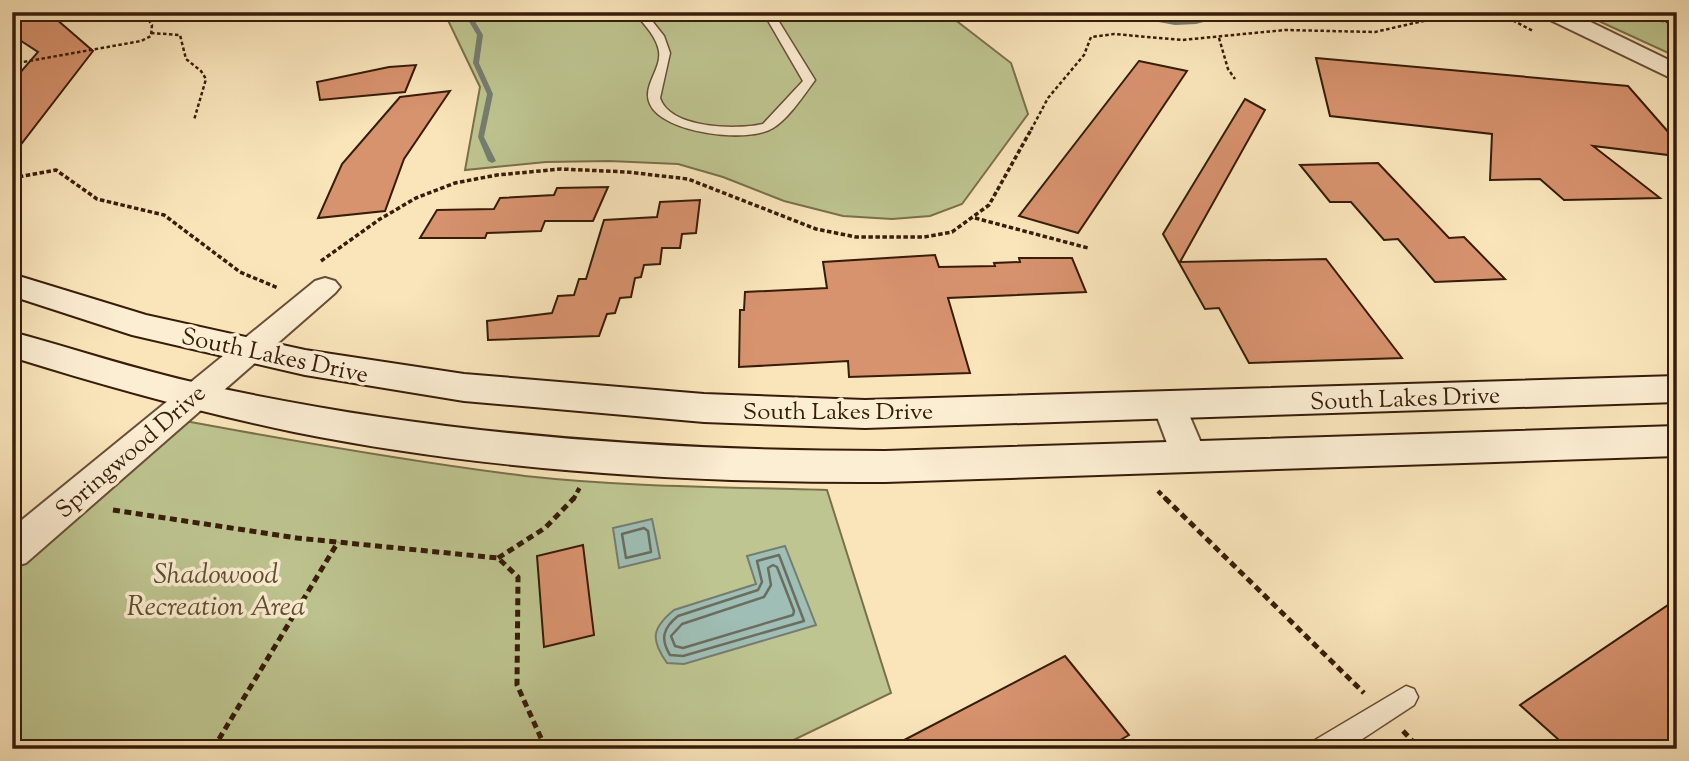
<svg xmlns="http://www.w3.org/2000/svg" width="1689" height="761" font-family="'Sorts Mill Goudy',serif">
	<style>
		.green { fill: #bec590; stroke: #7a704c; stroke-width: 2 }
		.water { fill: #9fbeb5; stroke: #757d70; stroke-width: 2 }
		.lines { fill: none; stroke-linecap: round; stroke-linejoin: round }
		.shore { stroke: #6b6d5f; stroke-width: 2.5 }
		.stream { fill: #757d70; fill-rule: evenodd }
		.building { fill: #d7926e; stroke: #371c09; stroke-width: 2 }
		.service-casing { stroke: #684e36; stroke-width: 3 }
		.minor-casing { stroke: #684e36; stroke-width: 4 }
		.tertiary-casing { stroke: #684e36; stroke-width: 4 }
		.secondary-casing { stroke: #371c09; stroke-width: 4 }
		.path-far3 { stroke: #371c09; stroke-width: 2.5; stroke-dasharray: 3.5 2.5; stroke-linecap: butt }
		.path-far2 { stroke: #371c09; stroke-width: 3.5; stroke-dasharray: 4.5 2.5; stroke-linecap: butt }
		.path-far1 { stroke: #371c09; stroke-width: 4.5; stroke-dasharray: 5 3.5; stroke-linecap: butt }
		.path { stroke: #371c09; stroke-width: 5; stroke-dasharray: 7 4.5; stroke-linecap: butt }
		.service { fill: #fceed3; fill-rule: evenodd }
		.minor { fill: #fceed3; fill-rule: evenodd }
		.tertiary { fill: #fceed3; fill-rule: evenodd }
		.secondary { fill: #fceed3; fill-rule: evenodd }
		.labels { text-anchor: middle; stroke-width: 7; stroke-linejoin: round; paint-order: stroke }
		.street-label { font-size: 24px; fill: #371c09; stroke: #fceed3 }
		.near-park-label { font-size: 28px; font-style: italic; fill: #604f32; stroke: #fceed3 }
	</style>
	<rect width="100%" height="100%" fill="#fae5bb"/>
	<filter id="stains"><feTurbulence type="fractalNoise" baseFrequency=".00286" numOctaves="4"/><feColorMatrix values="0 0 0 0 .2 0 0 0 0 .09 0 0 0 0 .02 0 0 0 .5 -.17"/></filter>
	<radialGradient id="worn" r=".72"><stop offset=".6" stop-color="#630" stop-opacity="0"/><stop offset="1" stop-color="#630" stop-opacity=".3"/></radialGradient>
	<g class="green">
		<path d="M444,12H945L1011,63L1028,114L962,204L930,216L892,219L843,216L784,201L723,177L678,164L609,161L546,162L465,170L480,87Z"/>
		<path d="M1579,12H1677V57Z"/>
		<path d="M169,418C287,440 405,461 525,476C625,487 727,487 827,490L891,693L775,749H12V553Z"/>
	</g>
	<g class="water">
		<path d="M652,519L660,558L619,568L613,528Z"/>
		<path d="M785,546L816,625L684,664L667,663C650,639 652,628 674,610L756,584L747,556Z"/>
	</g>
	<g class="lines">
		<g class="shore">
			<path d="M644,528L648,531L651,552L626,558L622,534Z"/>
			<path d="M779,555L804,621L683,656L670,655C660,639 663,628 678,616L758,590L762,582L757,561Z"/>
			<path d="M773,565L777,567L794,611L793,615L683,648L675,646L671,636L682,624L764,597L771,585L768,568Z"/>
		</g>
		<g class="stream">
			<path d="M468,12H474L473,18L483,35L479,63L493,94L484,137L496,161L492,163L488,161L478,137L487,94L473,63L477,35L467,18Z"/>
			<path d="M965,12H978L975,14Z"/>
			<path d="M1103,12H1118L1175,21L1196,20L1222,13L1297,17L1318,12H1329L1297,21L1222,17L1196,24L1175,25Z"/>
		</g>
	</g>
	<g class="building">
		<path d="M12,12H48L93,51L12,156V82L38,52L12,35Z"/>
		<path d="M1316,58L1628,86L1677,142V156L1593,146L1660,198L1564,200L1540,179L1490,180L1492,134L1330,116Z"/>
		<path d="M1139,61L1187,71L1078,233L1019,216Z"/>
		<path d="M416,65L405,92L320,100L317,82L389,67Z"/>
		<path d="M450,91L404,159L385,211L318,218L342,164L400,97Z"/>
		<path d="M1245,99L1265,110L1180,262L1326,259L1402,358L1249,363L1219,308L1205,309L1163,234Z"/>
		<path d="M1378,163L1449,238L1464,237L1505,279L1435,282L1398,239L1384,240L1351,202H1330L1300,165Z"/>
		<path d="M608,187L593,221H545L541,231L487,233L485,238H420L437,210L494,209L500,198L554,195L557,188Z"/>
		<path d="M700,200L696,233L682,234L680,248H662L660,264L644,265L641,277L635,278L631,297L620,298L615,313L607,314L599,336L488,340L487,321L552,313L558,296L574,295L579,279H586L604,220L657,217L660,202Z"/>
		<path d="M935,255L939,267L995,266L994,263L1020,262L1019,258H1072L1086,292L948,298L970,373L849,377L848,361L739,367L740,310H744L745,292L827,288L823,262Z"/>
		<path d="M583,545L594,635L544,647L537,556Z"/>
		<path d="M1677,599V749H1569L1520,705Z"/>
		<path d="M1065,656L1129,735L1104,749H887Z"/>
	</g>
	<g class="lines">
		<g class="service-casing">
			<g id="service">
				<path d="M634,12H645L664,36L670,53L660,98C670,129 737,130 763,124L803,81L763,12H773L815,80C804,95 789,118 773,128C748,144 662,133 650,104C641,85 665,67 658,47C654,34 643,23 634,12Z"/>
				<path d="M1406,686L1414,689L1418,697L1414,705L1347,749H1312L1315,740Z"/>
			</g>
		</g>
		<g class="minor-casing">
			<g id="minor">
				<path d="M325,278L335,281L340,287L335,293L26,563L12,567V528L315,281Z"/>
				<path d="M1170,394L1182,398L1207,457L1202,467L1189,470L1176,467L1153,406L1158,398Z"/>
			</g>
		</g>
		<g class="tertiary-casing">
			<path id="tertiary" d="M1541,12H1570L1677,64V81L1544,17Z"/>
		</g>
		<g class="secondary-casing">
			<g id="secondary">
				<path d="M12,274L146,315L305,350L464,374L704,394L865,400L1677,376V402L865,428L704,422L464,401L305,375L132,335L12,296Z"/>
				<path d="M12,332C75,349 137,370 201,384C425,434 656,451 885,451L1677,426V456L885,482C688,483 488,471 294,432C198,412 105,386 12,357Z"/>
			</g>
		</g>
		<g class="path-far3">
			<path d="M1497,12L1533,31"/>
			<path d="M1619,12L1677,24"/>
			<path d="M151,33L180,35L186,59L201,71L206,79L194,120"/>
			<path d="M1219,38L1228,69L1235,79"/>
			<path d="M12,64L141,41L151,36L152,25L143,12"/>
			<path d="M1031,130L1048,98L1084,55L1091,37L1114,34L1182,40L1285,30L1375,32L1445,16L1518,17"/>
		</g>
		<g class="path-far2">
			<path d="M12,178L56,170L97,199L164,215L240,272L278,288"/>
			<path d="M975,218L1088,248"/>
			<path d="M321,261L380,219L416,198L455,183L497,175L561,169L627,172L688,179L816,229L856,237H924L952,232L989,205L1032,128"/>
		</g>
		<g class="path-far1">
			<path d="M1158,491L1167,500"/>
			<path d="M573,500L580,487"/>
		</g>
		<g class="path">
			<path d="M1165,498L1364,693"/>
			<path d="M113,510L297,538L498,558L518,577L517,685L546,749"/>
			<path d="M498,558L545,528L574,498"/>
			<path d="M1403,731L1420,749"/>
			<path d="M213,749L338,542"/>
		</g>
		<use href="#service" class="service"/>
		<use href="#minor" class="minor"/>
		<use href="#tertiary" class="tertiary"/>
		<use href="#secondary" class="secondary"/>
	</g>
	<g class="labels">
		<g class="street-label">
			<text transform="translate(275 355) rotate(12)" y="8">South Lakes Drive</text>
			<text transform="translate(1405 398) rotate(-2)" y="8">South Lakes Drive</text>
			<text x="838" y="419">South Lakes Drive</text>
			<text transform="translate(130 451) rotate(-41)" y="8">Springwood Drive</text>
		</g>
		<g class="near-park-label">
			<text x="216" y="583">Shadowood<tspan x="216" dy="32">Recreation Area</tspan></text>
		</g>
	</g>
	<rect width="1689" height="761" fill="none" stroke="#fae5bb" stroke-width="42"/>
	<rect x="14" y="14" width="1661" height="733" fill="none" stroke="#371c09" stroke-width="3.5"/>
	<rect x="21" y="21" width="1647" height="719" fill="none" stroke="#371c09" stroke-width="2"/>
	<rect width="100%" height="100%" filter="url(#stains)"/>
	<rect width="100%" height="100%" fill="url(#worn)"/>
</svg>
